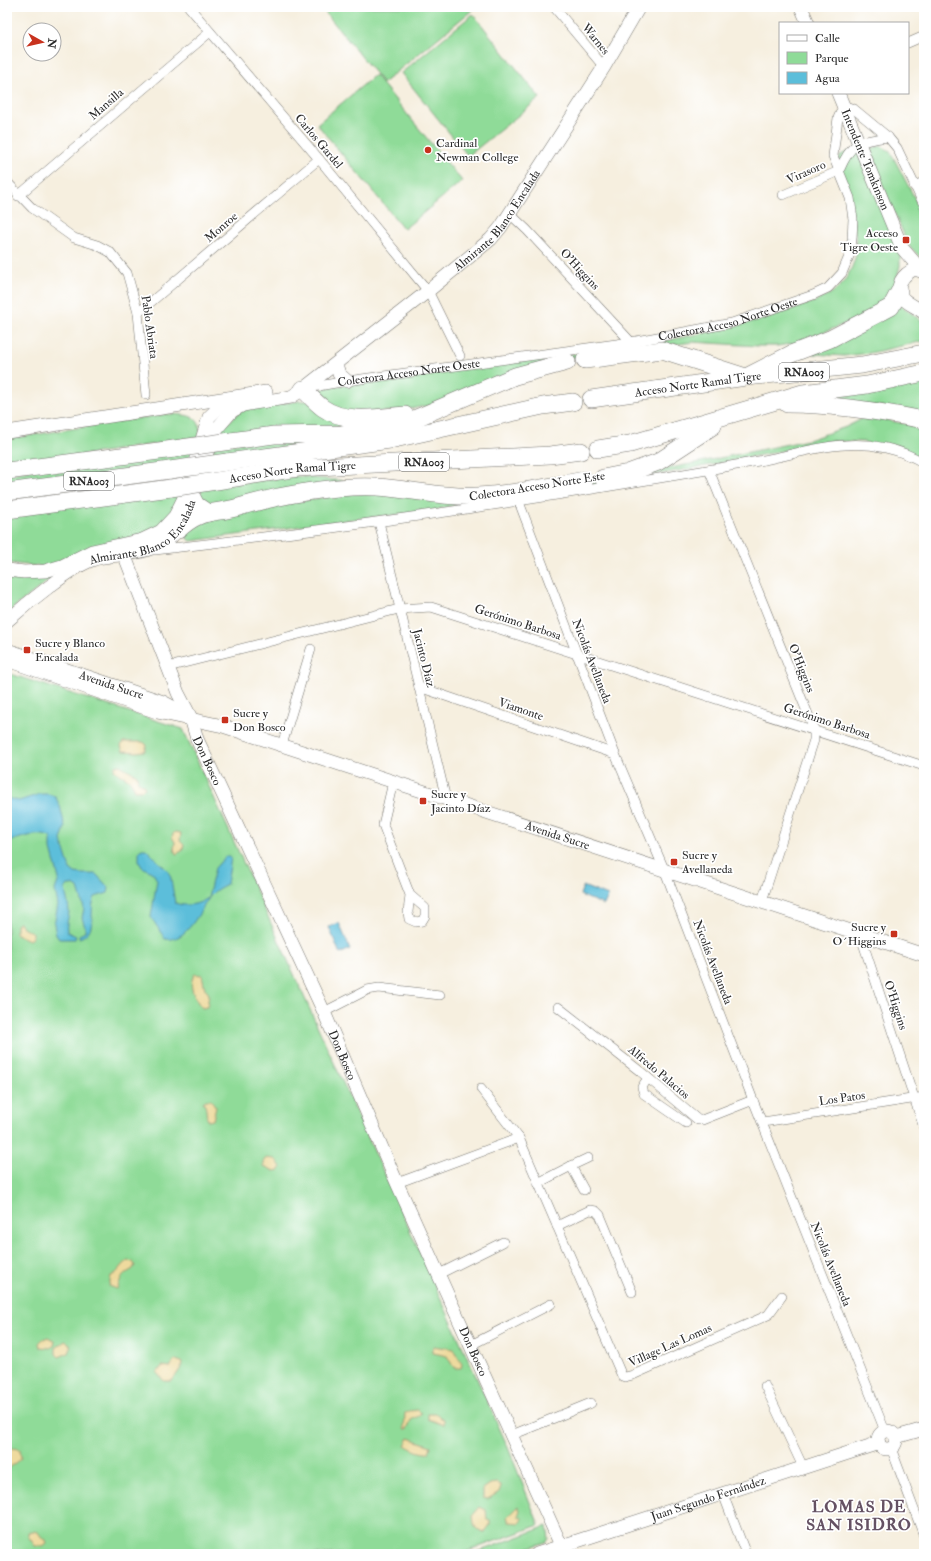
<svg xmlns="http://www.w3.org/2000/svg" width="931" height="1561" font-family="'IM FELL Double Pica',serif">
	<style>
		.green { fill: #8fdb98; stroke: #5d8362 }
		.sand { fill: #eeda9e; stroke: #8c8264 }
		.water { fill: #5cbeda; stroke: #447482 }
		.lines { fill: none; stroke-linecap: round; stroke-linejoin: round }
		.street-casing { stroke: #72706a; stroke-width: 10 }
		.secondary-casing { stroke: #72706a; stroke-width: 14 }
		.highway-casing { stroke: #72706a; stroke-width: 18 }
		.street { stroke: #fff; stroke-width: 9 }
		.secondary { stroke: #fff; stroke-width: 13 }
		.highway { stroke: #fff; stroke-width: 17 }
		.highway-bridge-casing { stroke: #72706a; stroke-width: 18; stroke-linecap: butt }
		.highway-bridge { stroke: #fff; stroke-width: 17 }
		.poi-dot { fill: #c8321e; stroke: #fff; stroke-width: 1.5 }
		.labels { text-anchor: middle; stroke-width: 3.5; stroke-linejoin: round; paint-order: stroke }
		.shield { fill: #fff; stroke: #6b6b6b; stroke-width: 1 }
		.shield-label { font-size: 11px; font-weight: bold; fill: #2b2b2b }
		.street-label { font-size: 12px; fill: #2b2b2b; stroke: #fff }
		.poi-label { font-size: 12px; fill: #2b2b2b; stroke: #fff; text-anchor: start }
		.district-label { font-size: 16px; font-weight: bold; letter-spacing: 1px; fill: #655163; stroke: #fff }
	</style>
	<rect width="100%" height="100%" fill="#fff"/>
	<filter id="ink" filterUnits="userSpaceOnUse"><feTurbulence type="fractalNoise" baseFrequency=".025" numOctaves="2"/><feDisplacementMap in="SourceGraphic" scale="8" xChannelSelector="R" yChannelSelector="G"/><feConvolveMatrix kernelMatrix="1 2 1 2 8 2 1 2 1" color-interpolation-filters="sRGB"/></filter>
	<filter id="wash" filterUnits="userSpaceOnUse"><feTurbulence type="fractalNoise" baseFrequency=".012" numOctaves="4" result="noise"/><feDisplacementMap in="SourceGraphic" scale="16" xChannelSelector="R" yChannelSelector="G"/><feGaussianBlur stdDeviation="0.9" result="paint"/><feColorMatrix in="noise" values="0 0 0 0 0 0 0 0 0 0 0 0 0 0 0 0 0 1.4 0 .05"/><feComposite in="paint" operator="in"/></filter>
	<g filter="url(#wash)">
		<rect width="100%" height="100%" fill="#f6efdf"/>
		<g class="green">
			<path d="M321,7H476L383,83Z"/>
			<path d="M473,14L540,98L468,156L401,73Z"/>
			<path d="M375,75L462,181L404,229L317,124Z"/>
			<path d="M881,146L890,151L924,216V261L909,246L869,155L872,148Z"/>
			<path d="M854,150L859,151L900,251V266L891,299L866,315L798,343L777,346H758L693,342L549,361L433,405L397,411L346,414L318,396L321,390L328,387L640,345C692,336 743,326 793,309C808,304 828,298 839,287C847,279 854,265 856,254C859,235 843,181 838,159L842,154Z"/>
			<path d="M901,305L924,323V341L870,353L844,356L813,354Z"/>
			<path d="M924,379V412L820,399Z"/>
			<path d="M299,401H307L365,425L222,434L219,444L355,437L210,459L219,431L243,409Z"/>
			<path d="M167,414C184,415 204,413 199,437L7,467V439Z"/>
			<path d="M868,416L924,428V461L864,442L832,441L700,467L517,499L450,506L432,511L362,518L191,541L186,537L185,533L190,526L256,508L344,494L559,488L622,478L808,440L846,427Z"/>
			<path d="M196,447L193,461L7,488V474Z"/>
			<path d="M294,476L347,481L201,507L199,488Z"/>
			<path d="M184,490L164,527L47,567L7,563V514Z"/>
			<path d="M58,573L7,613V574Z"/>
			<path d="M7,673L183,729L507,1445L539,1525L460,1554H7Z"/>
			<path d="M547,1526L549,1539L546,1542L510,1554H472Z"/>
		</g>
		<g class="sand">
			<path d="M123,742H143L147,745L145,751L137,752L123,751L121,746Z"/>
			<path d="M120,765L137,775L138,782L143,784L145,788L142,790H135C128,774 125,779 114,770L115,766Z"/>
			<path d="M175,832L181,833L180,841L184,845L182,851L176,854L174,849L175,842L172,837L173,834Z"/>
			<path d="M20,922L24,929L32,932V938L29,940L16,934V925Z"/>
			<path d="M195,974L202,975L205,989L209,994L207,1007L202,1008C194,998 187,984 195,974Z"/>
			<path d="M206,1100H211L216,1107L213,1120L208,1121C205,1115 208,1109 203,1102Z"/>
			<path d="M267,1158C278,1160 274,1157 281,1167L279,1170L274,1171L264,1166V1160Z"/>
			<path d="M128,1261L133,1262L135,1265L133,1269L123,1275L117,1289L109,1286L111,1276C120,1272 121,1265 128,1261Z"/>
			<path d="M48,1337L55,1341L54,1346L50,1348L40,1347L39,1343L43,1339Z"/>
			<path d="M65,1341L69,1343L71,1348L69,1353L59,1357L56,1354V1348Z"/>
			<path d="M433,1346L453,1349L462,1364L461,1368H454L447,1356L433,1353Z"/>
			<path d="M175,1360L182,1362L183,1365L172,1381H164L157,1373L162,1366L170,1367Z"/>
			<path d="M409,1411L418,1410L421,1413L419,1416L411,1420L407,1429H404L405,1413Z"/>
			<path d="M428,1414H437L441,1418L444,1419V1425L428,1419Z"/>
			<path d="M409,1438L431,1446L429,1453C421,1454 411,1449 405,1445Z"/>
			<path d="M11,1448L20,1449L21,1458L7,1470V1452Z"/>
			<path d="M497,1483L501,1486L499,1492L488,1499L483,1498V1489L490,1484Z"/>
			<path d="M518,1506L520,1510L518,1516L522,1518V1521L520,1523L509,1522L507,1517Z"/>
			<path d="M480,1507L486,1510L487,1520L490,1521V1525L484,1533C474,1530 474,1525 473,1515Z"/>
			<path d="M37,1531L43,1539L46,1540L47,1543L43,1546H35L28,1536V1533Z"/>
		</g>
		<g class="water">
			<path d="M40,794H48L55,796L60,806L65,827L61,840L70,869L75,873L82,874H96L109,888L108,893L95,897C88,911 99,932 79,938V935L85,932V927L82,918L84,908L78,888L73,885H68L65,889C66,897 69,904 69,912C68,920 66,924 67,932L76,936L75,939H59L56,935L54,924L58,905L55,890L59,879L51,849V838C39,830 19,839 7,842V798L19,801Z"/>
			<path d="M142,849H146L170,873L175,903C186,907 198,905 208,898L215,868L226,856H230L231,858L227,884C221,887 215,890 211,895C200,910 187,943 165,939L151,917L157,880L153,873L142,867L139,862V851Z"/>
			<path d="M583,886L608,896L604,905L580,895Z"/>
			<path d="M339,923L350,949L340,954L329,927Z"/>
		</g>
	</g>
	<g filter="url(#ink)">
		<g class="lines">
			<g class="street-casing">
				<g id="street">
					<path d="M189,7L319,159L428,291L460,356"/>
					<path d="M554,7L604,67"/>
					<path d="M908,43L924,36"/>
					<path d="M7,182L32,208L74,238L97,245L110,252L127,273L138,313L146,395"/>
					<path d="M914,186L924,182"/>
					<path d="M783,195L839,171C852,141 857,142 888,137"/>
					<path d="M18,196L210,32"/>
					<path d="M510,214L527,230L631,342"/>
					<path d="M138,313L319,159"/>
					<path id="s1" d="M307,388L347,381L631,342L732,323L813,295L828,288L842,273L850,254L852,239L853,219L850,198L833,156L838,118L843,107H848L854,109L888,137L897,148L924,205"/>
					<path d="M709,470L814,729V740L762,901"/>
					<path d="M519,502L615,754L664,869L753,1100L885,1431"/>
					<path d="M379,522L446,799"/>
					<path d="M155,550C310,532 464,511 617,485C666,477 715,469 764,460C791,455 818,446 845,445C872,443 901,449 924,463"/>
					<path d="M168,667L399,609L431,607L924,766"/>
					<path d="M419,687L615,754"/>
					<path d="M282,745L311,649"/>
					<path d="M393,782L383,825L410,895L408,912L409,919L416,922L422,921L425,916V908L410,895"/>
					<path d="M860,934L924,1128"/>
					<path d="M558,1007L641,1072L698,1120H702L753,1100"/>
					<path d="M324,1012L367,990L379,988L440,995"/>
					<path d="M648,1078L642,1087L644,1094L686,1123"/>
					<path d="M481,1089L519,1138L622,1376L625,1377L633,1375L768,1315L782,1296"/>
					<path d="M763,1122L924,1097"/>
					<path d="M397,1183L519,1138"/>
					<path d="M538,1183L571,1166"/>
					<path d="M584,1190L571,1166L588,1158"/>
					<path d="M557,1226L590,1210L596,1211L600,1215L632,1292"/>
					<path d="M439,1274L503,1242"/>
					<path d="M471,1345L551,1304"/>
					<path d="M765,1386L803,1467"/>
					<path d="M512,1435L591,1403"/>
					<path d="M891,1448L924,1536"/>
					<path d="M723,1494L746,1554"/>
				</g>
			</g>
			<g class="secondary-casing">
				<g id="secondary">
					<path d="M801,7L808,23"/>
					<path id="s2" d="M838,93L902,248L921,270"/>
					<path d="M924,272L915,269C908,272 904,275 901,281C892,300 914,304 924,313"/>
					<path d="M336,364L339,374L347,381"/>
					<path d="M7,432L266,392"/>
					<path id="s3" d="M201,473L213,433L232,411L243,405L291,397L303,389L428,291L491,239L501,227L604,67L639,7"/>
					<path id="s4" d="M124,554L178,693L191,718L197,739L324,1012L397,1183L565,1554"/>
					<path d="M7,570L24,572L45,571L62,566L92,551L142,540L161,531L175,516L183,500L209,417L229,398"/>
					<path id="s5" d="M7,621C25,605 70,568 92,560C102,556 114,556 125,554C168,549 182,534 194,493"/>
					<path id="s6" d="M7,650L163,702L184,713"/>
					<path id="s7" d="M7,660L157,712L223,726L924,955"/>
					<circle cx="887" cy="1440" r="9"/>
					<path d="M896,1437L924,1429"/>
					<path id="s8" d="M537,1554L879,1443"/>
				</g>
			</g>
			<g class="highway-casing">
				<g id="highway">
					<path d="M585,360L662,350L746,377L791,354L830,339L891,307L899,292"/>
					<path d="M303,389C310,396 316,403 323,408C345,424 380,417 405,415"/>
					<path id="s9" d="M591,399L746,377L862,365L924,353"/>
					<path d="M787,404C834,404 878,411 924,420"/>
					<path d="M231,441L274,435L342,434L400,425L515,376L567,362"/>
					<path d="M598,449L630,444L803,393L867,385L924,373"/>
					<path d="M227,462L390,440L543,406L573,402"/>
					<path d="M7,471L174,449"/>
					<path d="M603,478L628,473L658,462L713,426"/>
					<path id="s10" d="M229,479L298,468L550,455L581,451"/>
					<path d="M187,488L196,505L208,513"/>
					<path d="M7,492L170,470"/>
					<path d="M7,510L171,488"/>
					<path d="M178,530C202,508 211,515 239,507C280,495 334,485 377,487C410,489 443,498 477,496C512,495 550,486 585,480"/>
				</g>
			</g>
			<use href="#street" class="street"/>
			<use href="#secondary" class="secondary"/>
			<use href="#highway" class="highway"/>
			<g class="highway-bridge-casing">
				<g id="highway-bridge">
					<path d="M174,449L231,441"/>
					<path d="M170,470L227,462"/>
					<path d="M171,488L229,479"/>
				</g>
			</g>
			<use href="#highway-bridge" class="highway-bridge"/>
		</g>
	</g>
	<g class="poi-dot">
		<circle cx="428" cy="150" r="4"/>
		<rect x="902" y="236" width="8" height="8" rx="2"/>
		<rect x="23" y="646" width="8" height="8" rx="2"/>
		<rect x="221" y="716" width="8" height="8" rx="2"/>
		<rect x="419" y="797" width="8" height="8" rx="2"/>
		<rect x="670" y="858" width="8" height="8" rx="2"/>
		<rect x="890" y="930" width="8" height="8" rx="2"/>
	</g>
	<g class="labels">
		<g class="shield">
			<rect x="779" y="363" width="50" height="18" rx="3"/>
			<rect x="399" y="453" width="50" height="18" rx="3"/>
			<rect x="64" y="472" width="50" height="18" rx="3"/>
		</g>
		<g class="shield-label">
			<text x="804" y="376">RNA003</text>
			<text x="424" y="466">RNA003</text>
			<text x="89" y="485">RNA003</text>
		</g>
		<g class="street-label">
			<text transform="translate(596 39) rotate(51)" y="4">Warnes</text>
			<text transform="translate(106 104) rotate(-41)" y="4">Mansilla</text>
			<text transform="translate(319 141) rotate(50)" y="4">Carlos Gardel</text>
			<text dy="4" stroke="none"><textPath href="#s2" startOffset="72">Intendente Tomkinson</textPath></text>
			<text transform="translate(806 172) rotate(-24)" y="4">Virasoro</text>
			<text dy="4" stroke="none"><textPath href="#s3" startOffset="405">Almirante Blanco Encalada</textPath></text>
			<text transform="translate(221 227) rotate(-41)" y="4">Monroe</text>
			<text transform="translate(580 269) rotate(47)" y="4">O'Higgins</text>
			<text dy="4" stroke="none"><textPath href="#s1" startOffset="427">Colectora Acceso Norte Oeste</textPath></text>
			<text transform="translate(150 327) rotate(82)" y="4">Pablo Abriata</text>
			<text dy="4" stroke="none"><textPath href="#s1" startOffset="103">Colectora Acceso Norte Oeste</textPath></text>
			<text dy="4" stroke="none"><textPath href="#s9" startOffset="108">Acceso Norte Ramal Tigre</textPath></text>
			<text dy="4" stroke="none"><textPath href="#s10" startOffset="64">Acceso Norte Ramal Tigre</textPath></text>
			<text transform="translate(537 486) rotate(-9)" y="4">Colectora Acceso Norte Este</text>
			<text dy="4" stroke="none"><textPath href="#s5" startOffset="167">Almirante Blanco Encalada</textPath></text>
			<text transform="translate(518 622) rotate(18)" y="4">Gerónimo Barbosa</text>
			<text transform="translate(424 658) rotate(76)" y="4">Jacinto Díaz</text>
			<text transform="translate(592 661) rotate(69)" y="4">Nicolás Avellaneda</text>
			<text transform="translate(802 668) rotate(68)" y="4">O'Higgins</text>
			<text dy="4" stroke="none"><textPath href="#s6" startOffset="110">Avenida Sucre</textPath></text>
			<text transform="translate(521 709) rotate(19)" y="4">Viamonte</text>
			<text transform="translate(827 721) rotate(18)" y="4">Gerónimo Barbosa</text>
			<text dy="4" stroke="none"><textPath href="#s4" startOffset="223">Don Bosco</textPath></text>
			<text dy="4" stroke="none"><textPath href="#s7" startOffset="578">Avenida Sucre</textPath></text>
			<text transform="translate(713 962) rotate(69)" y="4">Nicolás Avellaneda</text>
			<text transform="translate(896 1005) rotate(72)" y="4">O'Higgins</text>
			<text dy="4" stroke="none"><textPath href="#s4" startOffset="547">Don Bosco</textPath></text>
			<text transform="translate(659 1072) rotate(40)" y="4">Alfredo Palacios</text>
			<text transform="translate(842 1098) rotate(-8)" y="4">Los Patos</text>
			<text transform="translate(831 1264) rotate(68)" y="4">Nicolás Avellaneda</text>
			<text transform="translate(670 1345) rotate(-24)" y="4">Village Las Lomas</text>
			<text dy="4" stroke="none"><textPath href="#s4" startOffset="871">Don Bosco</textPath></text>
			<text dy="4" stroke="none"><textPath href="#s8" startOffset="180">Juan Segundo Fernández</textPath></text>
		</g>
		<g class="poi-label">
			<text x="436" y="147">Cardinal<tspan x="436" dy="14">Newman College</tspan></text>
			<text x="898" y="237" text-anchor="end">Acceso<tspan x="898" dy="14">Tigre Oeste</tspan></text>
			<text x="35" y="647">Sucre y Blanco<tspan x="35" dy="14">Encalada</tspan></text>
			<text x="233" y="717">Sucre y<tspan x="233" dy="14">Don Bosco</tspan></text>
			<text x="431" y="798">Sucre y<tspan x="431" dy="14">Jacinto Díaz</tspan></text>
			<text x="682" y="859">Sucre y<tspan x="682" dy="14">Avellaneda</tspan></text>
			<text x="886" y="931" text-anchor="end">Sucre y<tspan x="886" dy="14">O´Higgins</tspan></text>
		</g>
		<g class="district-label">
			<text x="859" y="1512">LOMAS DE<tspan x="859" dy="18">SAN ISIDRO</tspan></text>
		</g>
	</g>
	<rect width="931" height="1561" fill="none" stroke="#fff" stroke-width="24"/>
	<rect x="779" y="22" width="130" height="72" fill="#ffffff" stroke="#aaaaaa"/>
	<rect x="787" y="35" width="20" height="6" fill="#ffffff" stroke="#aaaaaa"/>
	<text x="815" y="42" font-size="12" fill="#2b2b2b">Calle</text>
	<rect x="787" y="52" width="20" height="12" fill="#8fdb98" stroke="#aaaaaa"/>
	<text x="815" y="62" font-size="12" fill="#2b2b2b">Parque</text>
	<rect x="787" y="72" width="20" height="12" fill="#5cbeda" stroke="#aaaaaa"/>
	<text x="815" y="82" font-size="12" fill="#2b2b2b">Agua</text>
	<g transform="translate(42 42) rotate(98)"><circle r="19" fill="#ffffff" stroke="#aaaaaa"/>
	<path d="M0-3L7 15L0 10L-7 15Z" fill="#c8321e"/>
	<text y="-6" font-size="11" font-weight="bold" text-anchor="middle" fill="#2b2b2b">N</text>
	</g>
</svg>
